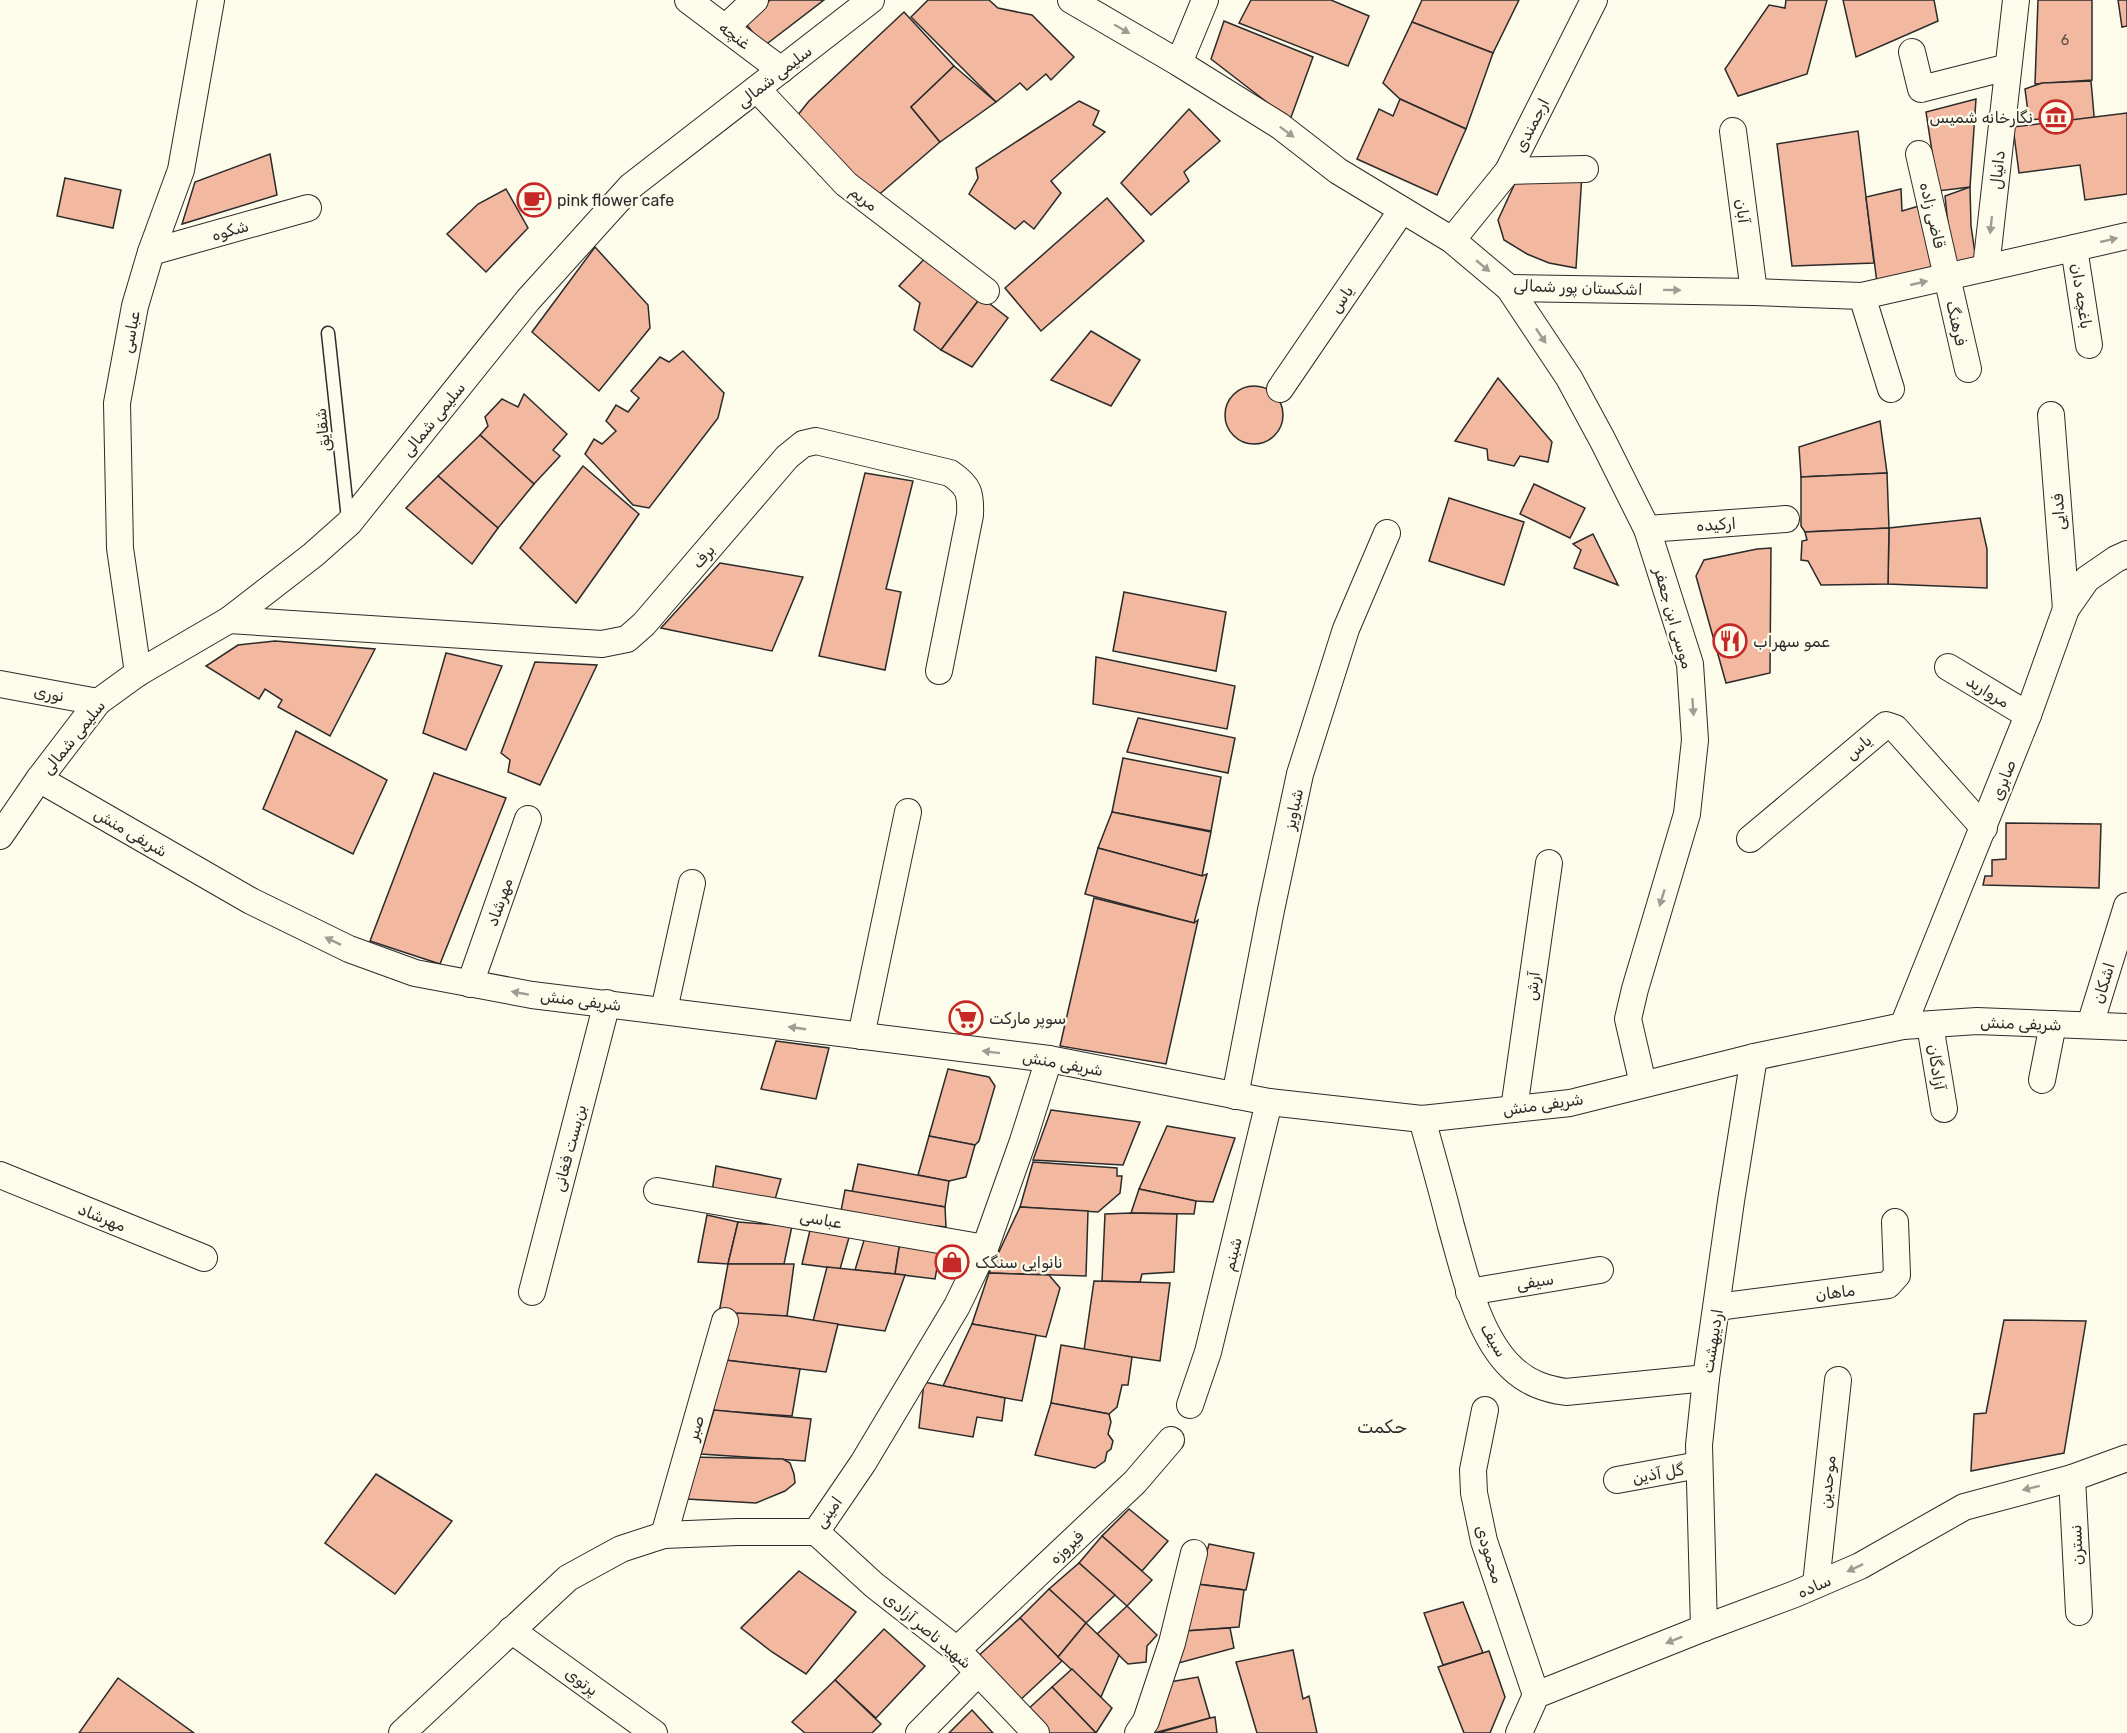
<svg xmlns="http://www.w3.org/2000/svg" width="2127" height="1733" font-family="Rubik,'Noto Sans Arabic',sans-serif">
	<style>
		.building { fill: #f2b8a0; stroke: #2b2b2b; stroke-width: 1.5 }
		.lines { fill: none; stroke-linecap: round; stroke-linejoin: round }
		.lane-casing { stroke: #2b2b2b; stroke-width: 15 }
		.street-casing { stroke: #2b2b2b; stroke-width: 28 }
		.lane { stroke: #fdfbea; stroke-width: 12 }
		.street { stroke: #fdfbea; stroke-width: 26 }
		.oneway { fill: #9e9d94 }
		.labels { text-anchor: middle; stroke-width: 4.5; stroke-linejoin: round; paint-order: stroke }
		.number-label { font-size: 14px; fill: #5d4e48 }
		.street-label { font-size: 16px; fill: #2b2b2b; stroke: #fdfbea }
		.poi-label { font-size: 16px; fill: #2b2b2b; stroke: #fdfbea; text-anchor: start }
		.neighbourhood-label { font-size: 18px; fill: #2b2b2b; stroke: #fdfbea }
	</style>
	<rect width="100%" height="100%" fill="#fdfbea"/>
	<g class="building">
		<path d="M770,0H824L764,46L746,24Z"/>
		<path d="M928,0H989L998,8L1032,15L1074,57L1051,80L1046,74L1027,90L1020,83L996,102L911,17Z"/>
		<path d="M1251,0H1331L1369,16L1348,66L1239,23Z"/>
		<path d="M1422,0H1519L1493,53L1412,22Z"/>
		<path d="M1786,0H1827L1807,74L1738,96L1725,69L1769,5L1785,8Z"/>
		<path d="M1843,0H1934L1938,21L1856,57Z"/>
		<path d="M2038,0H2092V80L2035,84Z"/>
		<path d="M2118,0H2127V26L2122,27Z"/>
		<path d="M904,12L954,66L911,107L940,142L875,198L797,116L809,101Z"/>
		<path d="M1224,21L1313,57L1290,120L1211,59Z"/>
		<path d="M1412,22L1493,53L1466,129L1400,99L1383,83Z"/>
		<path d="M954,66L996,102L940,142L911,107Z"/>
		<path d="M2091,81L2095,127L2052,133L2048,118L2029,120L2025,89L2042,83Z"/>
		<path d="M1400,99L1466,129L1437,195L1357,159L1379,109L1393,116Z"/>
		<path d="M1976,99L1970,187L1938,191L1926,112Z"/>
		<path d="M1079,101L1099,111L1093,125L1105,132L1051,181L1061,193L1034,229L1024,221L1015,229L969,194L978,178L976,168Z"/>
		<path d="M1189,109L1220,141L1184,172L1189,181L1151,215L1121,183Z"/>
		<path d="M2127,113V194L2085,200L2080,165L2019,173L2013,127Z"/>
		<path d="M1858,131L1874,263L1792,266L1777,144Z"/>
		<path d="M270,154L277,195L182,224L195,182Z"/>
		<path d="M1582,174L1576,268L1549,263L1527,254L1504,240L1498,220L1516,181Z"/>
		<path d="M65,178L121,190L113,228L57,216Z"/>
		<path d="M1970,187L1971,226L1976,260L1952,263L1945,196Z"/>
		<path d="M506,189L528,228L486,272L447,234L478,204Z"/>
		<path d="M1901,189L1902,211L1919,206L1934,271L1877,283L1866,197Z"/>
		<path d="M1107,198L1144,241L1041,331L1005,288Z"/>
		<path d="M595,247L648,305L650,328L599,391L532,332Z"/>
		<path d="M928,255L981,297L941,350L914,330L920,303L899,286Z"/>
		<path d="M981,297L1008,318L972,367L941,350Z"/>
		<path d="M1091,331L1140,360L1111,406L1051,380Z"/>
		<path d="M683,351L724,393L718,418L649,508L633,505L585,454L594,439L602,444L616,431L606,421L616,405L628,412L639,398L631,391L660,357L669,362Z"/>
		<path d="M1498,378L1552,442L1548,462L1520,456L1514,466L1488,460L1487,449L1455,441Z"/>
		<circle cx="1254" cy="415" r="29"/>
		<path d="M524,394L567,434L553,450L560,456L534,484L480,435L488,426L485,417L502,399L518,407Z"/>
		<path d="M1880,421L1887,473L1801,477L1799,447Z"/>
		<path d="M480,435L534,484L498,528L438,476Z"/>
		<path d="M583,466L639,514L576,603L520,548Z"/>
		<path d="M865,473L913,481L886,589L901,592L885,670L819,656Z"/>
		<path d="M1887,473L1889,528L1805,532L1801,526V477Z"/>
		<path d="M438,476L498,528L472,564L406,508Z"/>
		<path d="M1534,484L1585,508L1570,538L1520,514Z"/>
		<path d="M1449,498L1524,522L1504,585L1429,561Z"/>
		<path d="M1980,518L1987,549V588L1888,584L1889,528Z"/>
		<path d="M1889,528L1888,584L1821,585L1808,561L1801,560L1802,541L1807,540L1805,532Z"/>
		<path d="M1593,534L1618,585L1574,568L1581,550L1573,544Z"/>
		<path d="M1771,548L1770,673L1726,683L1696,576L1704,560L1757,549Z"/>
		<path d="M720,563L803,577L772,651L661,628Z"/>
		<path d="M1124,592L1226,612L1216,671L1113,651Z"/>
		<path d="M275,641L375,649L330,736L278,707L282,700L265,689L259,699L206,666L238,645Z"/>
		<path d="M446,653L502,666L466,750L423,733Z"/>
		<path d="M1096,657L1235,686L1227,729L1093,704Z"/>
		<path d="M535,662L597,665L540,785L508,772L510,760L501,753Z"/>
		<path d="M1138,718L1235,738L1228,773L1127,752Z"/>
		<path d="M296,731L387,780L353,854L263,809Z"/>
		<path d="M1123,758L1221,777L1211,831L1112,812Z"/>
		<path d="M434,773L506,798L440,964L370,941Z"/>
		<path d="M1112,812L1211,832L1202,876L1098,848Z"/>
		<path d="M2006,823L2101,824L2099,888L1983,885L1985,876H1992V860L2006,859Z"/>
		<path d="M1098,848L1202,876L1207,874L1194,923L1085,894Z"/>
		<path d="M1094,898L1194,923L1198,920L1166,1064L1060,1046Z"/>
		<path d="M776,1041L829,1048L816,1099L761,1089Z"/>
		<path d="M948,1069L989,1077L995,1086L979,1141L975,1145L929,1136Z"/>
		<path d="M1051,1110L1140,1122L1123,1165L1033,1160Z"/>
		<path d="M1167,1126L1235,1138L1213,1202L1196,1201L1139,1189Z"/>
		<path d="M929,1136L975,1145L966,1177L949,1181L918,1175Z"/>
		<path d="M1033,1162L1117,1168V1176H1122L1120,1193L1098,1212L1020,1207Z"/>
		<path d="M858,1164L949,1181L945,1207L852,1192Z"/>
		<path d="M716,1166L781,1179L774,1203L712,1192Z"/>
		<path d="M1139,1189L1196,1201L1194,1214L1131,1213Z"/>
		<path d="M845,1190L945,1207L946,1227L840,1216Z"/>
		<path d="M1020,1207L1088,1211L1086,1276L989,1273Z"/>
		<path d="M1131,1213L1177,1214L1174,1272L1142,1274L1140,1282L1102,1281L1105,1214Z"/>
		<path d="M707,1215L738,1222L728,1264L698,1262Z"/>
		<path d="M738,1222L792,1226L784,1264H728Z"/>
		<path d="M811,1226L850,1234L840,1269L802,1264Z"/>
		<path d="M865,1237L900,1242L895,1274L855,1270Z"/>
		<path d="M900,1242L940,1251L935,1279L895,1274Z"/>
		<path d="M728,1264H794L787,1316L719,1313Z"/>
		<path d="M827,1267L905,1275L885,1331L813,1321Z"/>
		<path d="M989,1273L1049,1275L1060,1288L1046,1337L972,1324Z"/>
		<path d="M1094,1281L1170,1283L1160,1361L1084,1350Z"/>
		<path d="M737,1313L787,1316L838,1324L826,1372L725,1360Z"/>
		<path d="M2004,1320L2086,1321L2064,1453L1971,1471L1974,1414L1986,1413Z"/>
		<path d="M972,1324L1036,1335L1022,1401L943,1386Z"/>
		<path d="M1061,1345L1132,1357L1128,1385H1122L1117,1407L1109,1414L1051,1403Z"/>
		<path d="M725,1360L800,1369L792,1416L706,1410Z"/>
		<path d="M924,1382L1005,1398L1002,1421L977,1417L973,1437L919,1428Z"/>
		<path d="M1051,1403L1109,1414L1111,1422L1108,1434L1113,1441L1111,1449L1107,1452L1105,1461L1095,1468L1035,1455Z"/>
		<path d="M714,1410L811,1419L805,1461L701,1454Z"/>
		<path d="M689,1457L783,1459L790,1463L794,1474L795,1483L785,1491L756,1503L687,1499Z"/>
		<path d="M376,1474L452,1521L395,1594L325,1543Z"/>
		<path d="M1129,1509L1168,1541L1142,1571L1102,1536Z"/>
		<path d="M1102,1536L1152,1580L1127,1606L1079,1563Z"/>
		<path d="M1209,1544L1254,1553L1246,1590L1198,1584Z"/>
		<path d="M1079,1563L1115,1595L1086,1623L1049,1589Z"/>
		<path d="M799,1571L856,1612L806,1674L772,1652L741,1628Z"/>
		<path d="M1196,1584L1244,1590L1239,1627L1185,1631Z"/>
		<path d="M1049,1589L1086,1623L1058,1657L1020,1618Z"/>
		<path d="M1463,1602L1483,1653L1443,1665L1424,1613Z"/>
		<path d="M1127,1606L1157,1635L1147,1646L1146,1662L1128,1664L1097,1634Z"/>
		<path d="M1020,1618L1062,1661L1018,1702L976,1658Z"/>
		<path d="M1086,1623L1119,1655L1101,1697L1058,1657Z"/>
		<path d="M1230,1628L1234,1648L1175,1664L1185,1631Z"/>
		<path d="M884,1629L925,1666L876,1718L835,1680Z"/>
		<path d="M1293,1650L1303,1699L1309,1696L1317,1733H1257L1236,1662Z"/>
		<path d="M1489,1651L1505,1697L1490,1733H1464L1438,1667Z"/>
		<path d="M1072,1669L1112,1708L1096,1733L1052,1687Z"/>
		<path d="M1198,1677L1210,1718L1154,1733L1170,1682Z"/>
		<path d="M118,1678L194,1733H79Z"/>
		<path d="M835,1680L881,1724L872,1733H805L792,1722Z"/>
		<path d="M1052,1687L1096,1733H1045L1025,1712Z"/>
		<path d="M972,1710L993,1733H949Z"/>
		<path d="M1215,1717L1217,1733H1158L1210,1718Z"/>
	</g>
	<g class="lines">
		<g class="lane-casing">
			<path id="lane" d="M328,333L348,519"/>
		</g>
		<g class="street-casing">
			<g id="street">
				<path d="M688,0L781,70"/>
				<path d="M1071,0L1179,63L1280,126L1338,171L1452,240L1509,288L1569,378L1603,441L1647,529L1690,664L1695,740L1687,814L1635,989L1628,1019L1643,1084"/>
				<path d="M725,28L755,0"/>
				<path d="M1912,52L1921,89L2008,67"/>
				<path d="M1179,63L1205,0"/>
				<path d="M757,89L846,184L986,291"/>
				<path d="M1733,131L1754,292"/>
				<path d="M1919,154L1968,369"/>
				<path d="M1508,171L1585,169"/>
				<path d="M1452,240L1508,171L1594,0"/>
				<path d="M2074,248L2089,345"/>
				<path d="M151,252L308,208"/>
				<path d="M1986,268L2016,0"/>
				<path d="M1509,288L1754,292L1862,296L2127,236"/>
				<path d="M1862,296L1891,389"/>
				<path d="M1280,389L1402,210"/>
				<path d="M2051,415L2066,609"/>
				<path d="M1647,529L1786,519"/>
				<path d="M229,620L602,644L627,639L644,624L787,457L803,444L816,441L950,473C969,486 971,493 970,515L939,671"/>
				<path d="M1948,667L2028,715"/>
				<path d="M138,673L120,548L117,403L135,306L151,252L181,170L211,0"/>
				<path d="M0,684L98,702"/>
				<path d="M39,779L251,901L349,949L415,973L532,995L1049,1059L1269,1102L1422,1119L1570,1103L1754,1057L1903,1026L1977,1021L2127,1027"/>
				<path d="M0,836L39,779L98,702L138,673L229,620L313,555L349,523L528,300L631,186L871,0"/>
				<path d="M1750,839L1886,725L1895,728L1984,828"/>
				<path d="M470,984L528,819"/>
				<path d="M664,1010L692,883"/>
				<path d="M1930,1025L1944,1109"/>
				<path d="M2090,1025L2127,906"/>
				<path d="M1903,1026L2028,715L2066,609L2087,579L2116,559L2127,554"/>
				<path d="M861,1036L908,812"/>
				<path d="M2042,1080L2053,1024"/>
				<path d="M1235,1096L1271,910L1300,774L1346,629L1387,533"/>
				<path d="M1514,1109L1549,863"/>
				<path d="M1422,1119C1432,1155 1442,1190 1451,1226C1464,1271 1477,1335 1512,1368C1528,1383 1545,1389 1566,1392L1706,1378"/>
				<path d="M0,1175L204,1258"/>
				<path d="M657,1191L985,1248"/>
				<path d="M532,1292L607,1003"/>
				<path d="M1469,1292L1600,1270"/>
				<path d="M1717,1307L1888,1285L1897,1275L1895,1222"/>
				<path d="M1190,1405L1208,1352L1269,1102"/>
				<path d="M1485,1410L1473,1470L1474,1493L1484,1541L1536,1695"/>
				<path d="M2072,1478L2079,1612"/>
				<path d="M1617,1480L1699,1465"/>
				<path d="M816,1532L874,1585L957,1650L1036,1733"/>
				<path d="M664,1535L725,1321"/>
				<path d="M1816,1584L1838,1380"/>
				<path d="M1704,1628L1699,1445L1706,1378L1731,1201L1754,1057"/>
				<path d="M511,1630L654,1733"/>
				<path d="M957,1650L1135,1482L1171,1440"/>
				<path d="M402,1733L568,1578L621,1549L664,1535L737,1532H816L863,1463L957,1306L985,1248L1023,1141L1049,1059"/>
				<path d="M919,1733L978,1673"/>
				<path d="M1138,1733L1146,1721L1172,1643L1194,1553"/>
				<path d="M1519,1733L1536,1695L1704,1628L1795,1594L1860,1566L1964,1507L2072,1478L2127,1458"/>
			</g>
		</g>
		<use href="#lane" class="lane"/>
		<use href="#street" class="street"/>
	</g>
	<defs><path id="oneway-solid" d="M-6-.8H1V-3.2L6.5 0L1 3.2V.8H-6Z" transform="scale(1.5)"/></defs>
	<g class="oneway">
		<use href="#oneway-solid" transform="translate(1122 29) rotate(30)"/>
		<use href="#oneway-solid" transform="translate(1287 132) rotate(37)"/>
		<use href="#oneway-solid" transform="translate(1991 225) rotate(96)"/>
		<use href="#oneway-solid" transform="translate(2109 240) rotate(-13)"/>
		<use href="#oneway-solid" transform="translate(1483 266) rotate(40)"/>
		<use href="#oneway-solid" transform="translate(1919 283) rotate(-13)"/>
		<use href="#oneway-solid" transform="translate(1672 290) rotate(1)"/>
		<use href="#oneway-solid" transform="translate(1541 336) rotate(56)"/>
		<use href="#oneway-solid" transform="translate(1693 707) rotate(86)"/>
		<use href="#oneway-solid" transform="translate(1662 898) rotate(107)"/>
		<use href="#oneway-solid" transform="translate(333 941) rotate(-154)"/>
		<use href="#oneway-solid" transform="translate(520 993) rotate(-170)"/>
		<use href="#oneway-solid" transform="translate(797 1028) rotate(-172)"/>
		<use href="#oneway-solid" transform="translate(991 1052) rotate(-173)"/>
		<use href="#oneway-solid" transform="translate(2031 1488) rotate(166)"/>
		<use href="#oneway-solid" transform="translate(1855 1568) rotate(155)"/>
		<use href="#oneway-solid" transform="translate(1674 1640) rotate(158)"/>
	</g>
	<defs>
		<g id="museum-ring" transform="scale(1.725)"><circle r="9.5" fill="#fdfbea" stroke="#c62828" stroke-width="1.5"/><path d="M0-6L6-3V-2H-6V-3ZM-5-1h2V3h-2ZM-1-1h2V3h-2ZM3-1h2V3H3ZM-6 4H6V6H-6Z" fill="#c62828"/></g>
		<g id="cafe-ring" transform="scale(1.725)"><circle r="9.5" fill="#fdfbea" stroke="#c62828" stroke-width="1.5"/><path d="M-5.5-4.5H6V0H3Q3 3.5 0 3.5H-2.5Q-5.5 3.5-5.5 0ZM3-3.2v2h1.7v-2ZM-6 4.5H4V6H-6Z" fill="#c62828"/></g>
		<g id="restaurant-ring" transform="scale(1.725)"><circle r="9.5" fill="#fdfbea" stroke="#c62828" stroke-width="1.5"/><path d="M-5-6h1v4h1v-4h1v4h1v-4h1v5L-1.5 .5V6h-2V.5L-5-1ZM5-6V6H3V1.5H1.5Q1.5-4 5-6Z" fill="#c62828"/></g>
		<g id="supermarket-ring" transform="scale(1.725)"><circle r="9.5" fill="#fdfbea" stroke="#c62828" stroke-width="1.5"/><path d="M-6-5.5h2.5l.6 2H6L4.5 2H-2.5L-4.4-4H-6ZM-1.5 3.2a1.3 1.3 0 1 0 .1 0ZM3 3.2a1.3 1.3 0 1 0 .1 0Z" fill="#c62828"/></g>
		<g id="shop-ring" transform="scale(1.725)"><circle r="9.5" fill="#fdfbea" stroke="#c62828" stroke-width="1.5"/><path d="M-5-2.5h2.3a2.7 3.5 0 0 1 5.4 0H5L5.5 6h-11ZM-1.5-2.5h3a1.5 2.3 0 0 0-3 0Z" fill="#c62828"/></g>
	</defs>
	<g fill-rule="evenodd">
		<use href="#museum-ring" x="2056" y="117"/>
		<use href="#cafe-ring" x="534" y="200"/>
		<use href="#restaurant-ring" x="1730" y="641"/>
		<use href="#supermarket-ring" x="966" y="1018"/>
		<use href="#shop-ring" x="952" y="1262"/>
	</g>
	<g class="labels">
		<g class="number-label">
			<text x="2065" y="45">6</text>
		</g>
		<g class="street-label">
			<text transform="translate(735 35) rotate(37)" y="6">غنچه</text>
			<text transform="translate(774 76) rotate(-38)" y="6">سلیمی شمالی</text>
			<text transform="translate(1531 125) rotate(-63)" y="6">ارجمندی</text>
			<text transform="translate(1997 170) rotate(-84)" y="6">دانیال</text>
			<text transform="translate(864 198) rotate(38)" y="6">مریم</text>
			<text transform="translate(1743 211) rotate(83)" y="6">آبان</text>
			<text transform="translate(1933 215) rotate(77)" y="6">قاضی زاده</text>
			<text transform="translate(230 230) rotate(-16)" y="6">شکوه</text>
			<text transform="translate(1578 287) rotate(2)" y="6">اشکستان پور شمالی</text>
			<text transform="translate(2082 296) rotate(81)" y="6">باغچه دان</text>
			<text transform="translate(1341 299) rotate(-56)" y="6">یاس</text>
			<text transform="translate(1957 323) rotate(77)" y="6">فرهنگ</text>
			<text transform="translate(130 332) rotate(-79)" y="6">عباسی</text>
			<text transform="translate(433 419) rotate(-51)" y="6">سلیمی شمالی</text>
			<text transform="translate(322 430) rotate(-96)" y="6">شقایق</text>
			<text transform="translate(2058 512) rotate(-94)" y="6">فدایی</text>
			<text transform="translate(1716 524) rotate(-4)" y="6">ارکیده</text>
			<text transform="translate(703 556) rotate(-49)" y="6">برف</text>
			<text transform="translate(1674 618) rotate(74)" y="6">موسی ابن جعفر</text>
			<text transform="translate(1988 691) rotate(31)" y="6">مروارید</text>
			<text transform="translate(49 693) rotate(10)" y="6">نوری</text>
			<text transform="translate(73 737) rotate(-51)" y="6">سلیمی شمالی</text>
			<text transform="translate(1858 747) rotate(-41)" y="6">یاس</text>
			<text transform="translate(2003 780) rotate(-69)" y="6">صابری</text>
			<text transform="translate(1293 809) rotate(-78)" y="6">شباویز</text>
			<text transform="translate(131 832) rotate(30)" y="6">شریفی منش</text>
			<text transform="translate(499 902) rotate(-71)" y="6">مهرشاد</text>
			<text transform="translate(2103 983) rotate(-73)" y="6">اشکان</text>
			<text transform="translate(1532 986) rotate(-82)" y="6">آرش</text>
			<text transform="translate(581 1000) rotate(7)" y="6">شریفی منش</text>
			<text transform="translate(2021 1023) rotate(2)" y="6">شریفی منش</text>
			<text transform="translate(1063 1063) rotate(10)" y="6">شریفی منش</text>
			<text transform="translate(1937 1067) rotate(81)" y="6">آزادگان</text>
			<text transform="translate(1543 1104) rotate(-8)" y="6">شریفی منش</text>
			<text transform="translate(569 1148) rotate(-75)" y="6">بن‌بست فغانی</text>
			<text transform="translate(102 1217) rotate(22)" y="6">مهرشاد</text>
			<text transform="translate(821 1219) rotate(10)" y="6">عباسی</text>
			<text transform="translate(1232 1254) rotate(-76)" y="6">شبنم</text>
			<text transform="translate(1535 1281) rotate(-9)" y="6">سیفی</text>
			<text transform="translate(1835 1292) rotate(-7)" y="6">ماهان</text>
			<text transform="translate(1494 1340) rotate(59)" y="6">سیف</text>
			<text transform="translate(1712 1341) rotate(-81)" y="6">اردیبهشت</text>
			<text transform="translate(695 1428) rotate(-74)" y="6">صبر</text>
			<text transform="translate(1658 1473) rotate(-10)" y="6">گل آذین</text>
			<text transform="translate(1827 1482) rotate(-84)" y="6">موحدین</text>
			<text transform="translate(828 1512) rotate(-54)" y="6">امینی</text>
			<text transform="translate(2076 1545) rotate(-93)" y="6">نسترن</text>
			<text transform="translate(1066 1547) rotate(-43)" y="6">فیروزه</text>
			<text transform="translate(1490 1554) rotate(73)" y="6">محمودی</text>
			<text transform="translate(1814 1586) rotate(-24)" y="6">ساده</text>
			<text transform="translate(928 1630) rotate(40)" y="6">شهید ناصر آزادی</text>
			<text transform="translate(582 1681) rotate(36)" y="6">پرتوی</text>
		</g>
		<g class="poi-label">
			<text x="2033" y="123" text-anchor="end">نگارخانه شمیس</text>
			<text x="557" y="206">pink flower cafe</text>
			<text x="1753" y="647">عمو سهراب</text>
			<text x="989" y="1024">سوپر مارکت</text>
			<text x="975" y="1268">نانوایی سنگک</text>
		</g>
		<g class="neighbourhood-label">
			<text x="1382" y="1433">حکمت</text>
		</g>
	</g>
</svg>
